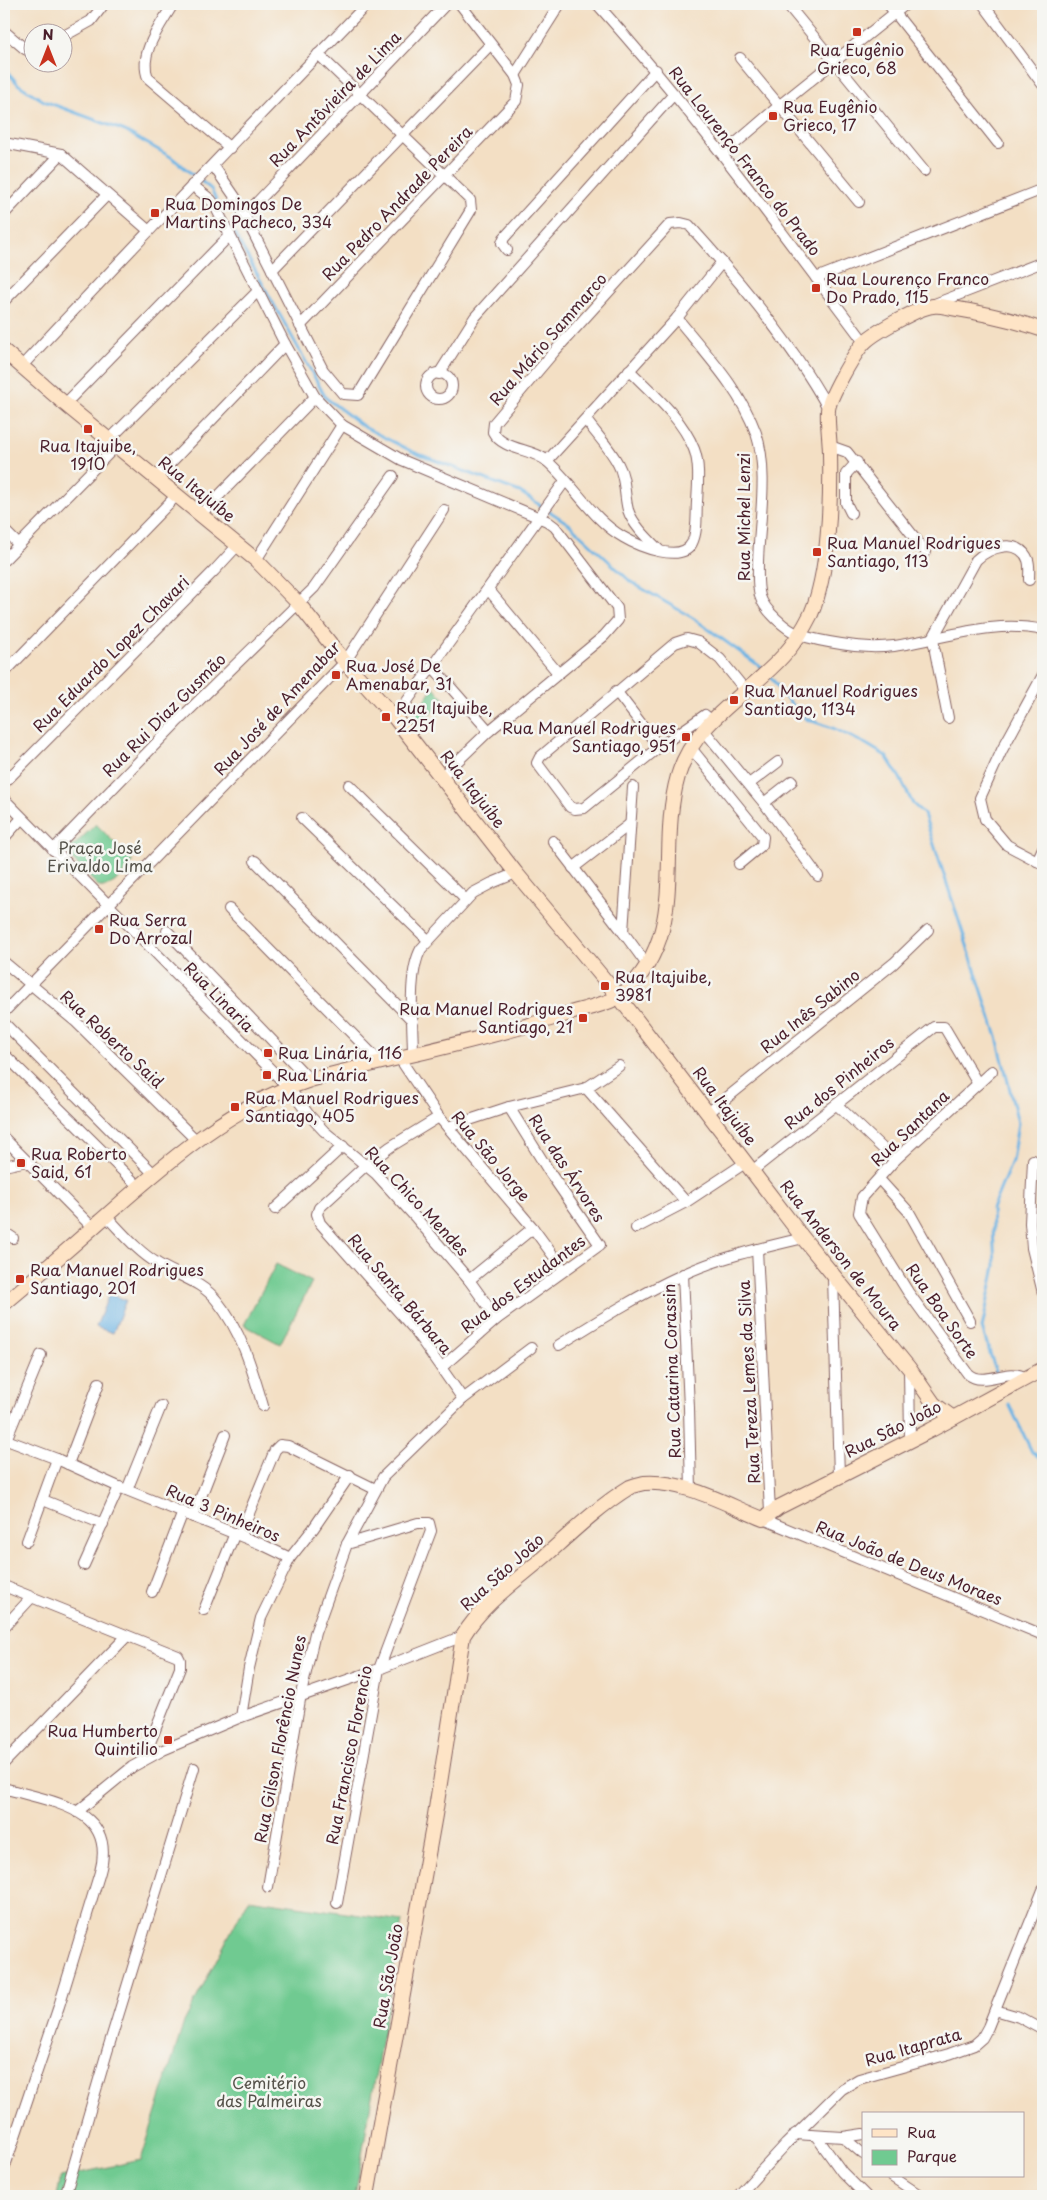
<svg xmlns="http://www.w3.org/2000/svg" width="1047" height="2200" font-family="'Playpen Sans',sans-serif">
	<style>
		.green { fill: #70ca91; stroke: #5d745e }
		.water { fill: #6db4e4; stroke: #5c6a88 }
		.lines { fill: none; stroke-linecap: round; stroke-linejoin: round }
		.stream { stroke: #6db4e4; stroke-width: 3 }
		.street-casing { stroke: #856261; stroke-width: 12 }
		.secondary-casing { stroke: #856261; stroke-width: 16 }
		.street { stroke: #fff; stroke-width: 10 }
		.secondary { stroke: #fee4c6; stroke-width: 14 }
		.poi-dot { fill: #c8321e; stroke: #f6f6f2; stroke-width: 2 }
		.labels { text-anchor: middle; stroke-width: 5; stroke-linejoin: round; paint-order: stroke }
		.poi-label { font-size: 16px; fill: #4a1f2b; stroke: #f6f6f2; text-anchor: start }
		.street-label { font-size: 16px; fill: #4a1f2b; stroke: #f6f6f2 }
		.park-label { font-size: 16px; fill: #55524a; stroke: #f6f6f2 }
	</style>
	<rect width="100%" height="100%" fill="#f6f6f2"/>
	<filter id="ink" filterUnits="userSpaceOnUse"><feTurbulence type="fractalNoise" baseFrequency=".02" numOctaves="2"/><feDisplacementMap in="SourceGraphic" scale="10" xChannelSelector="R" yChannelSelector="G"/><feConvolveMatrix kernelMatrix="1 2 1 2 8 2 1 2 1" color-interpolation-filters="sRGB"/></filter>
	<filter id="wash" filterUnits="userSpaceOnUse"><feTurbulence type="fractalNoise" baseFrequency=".0096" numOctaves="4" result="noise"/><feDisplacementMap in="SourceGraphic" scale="20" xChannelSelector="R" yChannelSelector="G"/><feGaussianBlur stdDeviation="1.12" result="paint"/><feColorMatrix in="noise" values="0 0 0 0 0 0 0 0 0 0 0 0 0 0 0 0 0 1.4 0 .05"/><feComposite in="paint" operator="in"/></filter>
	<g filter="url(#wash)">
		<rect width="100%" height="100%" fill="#f3dfc4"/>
		<g class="green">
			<path d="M434,687L446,701L415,726L411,719Z"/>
			<path d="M96,824L133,861C124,871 114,889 99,887L66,853Z"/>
			<path d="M276,1264L312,1282L280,1344L244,1325Z"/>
			<path d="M248,1899L402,1921L355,2196H57L61,2177L141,2160L184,2022Z"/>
		</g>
		<path class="water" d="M109,1294L126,1300L113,1333L96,1327Z"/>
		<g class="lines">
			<g class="stream">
				<path d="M4,68L19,85L44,101L125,131L171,157L211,189L216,200"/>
				<path d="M231,227L326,398L364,427L413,452L520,492L569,524L631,582L693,618L765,670"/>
				<path d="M769,675L788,700L806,719L833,728L866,744L886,756L900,778L913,804L924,814L997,1037L1018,1123L1012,1161L992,1209L995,1266L982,1328L996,1372"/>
				<path d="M1009,1404L1032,1452L1043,1460"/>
			</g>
		</g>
	</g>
	<g filter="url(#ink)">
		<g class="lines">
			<g class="street-casing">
				<g id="street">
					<path d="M173,4C161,25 138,53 148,78L230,148"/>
					<path d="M597,4C693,111 778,227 864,342"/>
					<path d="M787,4L924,171"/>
					<path d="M888,4L998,143"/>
					<path d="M983,4L1043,85"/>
					<path d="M4,31L25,49L32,52"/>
					<path d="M62,37L91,21L104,4"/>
					<path d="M740,58L859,202"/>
					<path d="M515,75L560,4"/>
					<path d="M4,143L61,154L148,230"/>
					<path d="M723,154L780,105L906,4"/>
					<path d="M213,165L235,197L323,370L343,394L358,395L471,210L470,200L318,54"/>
					<path d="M192,185L211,200L214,204L285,344L315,397L342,425L402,460L547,521L555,527L617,608L618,620L604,636L489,731L442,776"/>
					<path d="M4,214L61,154"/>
					<path d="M245,215L446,4"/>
					<path d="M507,250L502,243L504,238L656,70"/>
					<path d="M272,270L490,45"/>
					<path d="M816,278L1043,189"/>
					<path d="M4,301L107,195"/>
					<path d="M932,305L1043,262"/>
					<path d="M677,318C706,354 740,389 756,433C769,471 759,522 758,562C758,573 757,585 760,596C764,610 786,630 800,635C812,639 828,642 841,644C857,647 877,648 894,646C944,639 992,619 1043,630"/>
					<path d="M300,326L516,101L519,85L515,75L460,4"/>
					<path d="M21,367C135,244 251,124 367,4"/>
					<path d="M629,370C652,393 682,418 694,449C700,464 698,485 697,502C696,515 698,531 692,543C682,564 638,546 623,537C593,520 574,485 548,462C534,448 503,451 493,432L494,423L554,352L670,224L681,223L689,225C738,279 793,344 828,408"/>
					<circle cx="439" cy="386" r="13"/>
					<path d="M439,374L475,317L674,94"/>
					<path d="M65,404L230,235"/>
					<path d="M586,420C596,434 610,448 618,464C626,478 624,495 628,510C633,525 648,539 659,550"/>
					<path d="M109,440L258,291"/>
					<path d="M830,446L847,452L926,552"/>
					<path d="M547,461L677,318L722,262"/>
					<path d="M156,478L285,344"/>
					<path d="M851,513L846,503V474L857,462"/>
					<path d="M201,514L315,397"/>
					<path d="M4,530L19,545"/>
					<path d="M4,560L117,445"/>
					<path d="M256,560L342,425"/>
					<path d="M488,589L558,673"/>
					<path d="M934,645L933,638L976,560C989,547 1019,537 1028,560C1030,566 1029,573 1029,580"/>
					<path d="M935,651L948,718"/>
					<path d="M432,666L489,731"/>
					<path d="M4,673L177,495"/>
					<path d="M1043,675L1002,750L980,798L985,819L1007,845L1043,864"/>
					<path d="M616,691L659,747"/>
					<path d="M395,718L565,481"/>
					<path d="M711,720L705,715L659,747L584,808L575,809L570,807L537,763L540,757L675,643L687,639L698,642L720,659L746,691"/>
					<path d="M703,729L764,803L818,876"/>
					<path d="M691,748L763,837L762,845L739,864"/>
					<path d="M4,783L214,571L238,545"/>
					<path d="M749,784L778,762"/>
					<path d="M349,785L466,900"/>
					<path d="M633,787L623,932L648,966"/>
					<path d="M4,799L288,1087L309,1115L324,1131L376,1174L416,1218L469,1280L497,1319"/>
					<path d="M764,803L792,781"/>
					<path d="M302,818L428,940"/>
					<path d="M4,838L22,818"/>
					<path d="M553,841L623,932"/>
					<path d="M53,850L176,723L314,588L393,476"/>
					<path d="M255,861L413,1021"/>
					<path d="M1037,861L1043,848"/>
					<path d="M573,868L630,824"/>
					<path d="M229,909L379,1061"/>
					<path d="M167,931L310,1080"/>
					<path d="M4,962L76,1022L196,1140"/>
					<path d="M4,1012L345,662L444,510"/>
					<path d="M4,1023L154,1174"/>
					<path d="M4,1054L139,1187"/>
					<path d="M413,1055C413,1026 407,974 421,949L473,893L492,883L516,873"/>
					<path d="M400,1059L439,1117L533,1228L563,1269"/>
					<path d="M992,1071L895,1160L862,1197L859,1213L908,1292L968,1374C984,1388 1008,1366 1026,1378"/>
					<path d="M586,1088L686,1202"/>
					<path d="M837,1105L895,1160"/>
					<path d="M708,1113L894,963L928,930"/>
					<path d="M439,1117L390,1147L365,1166L319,1208L317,1214L320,1223L413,1328L463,1399"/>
					<path d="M448,1127L509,1107L586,1088L619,1066"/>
					<path d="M4,1138L93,1228"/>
					<path d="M1033,1160L1030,1223L1032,1248L1043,1293"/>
					<path d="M4,1166L27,1161"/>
					<path d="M752,1171L934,1027H944L946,1030L978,1084"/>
					<path d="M879,1179L909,1212L970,1321"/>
					<path d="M275,1209L343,1146"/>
					<path d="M106,1216C122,1232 137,1251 157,1263C176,1275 203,1282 217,1301C242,1332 252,1369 263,1406"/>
					<path d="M636,1228L686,1202L745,1163"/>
					<path d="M4,1232L13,1238"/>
					<path d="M757,1249L770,1512"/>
					<path d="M683,1274L689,1408L691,1490"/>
					<path d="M833,1277L839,1476"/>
					<path d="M469,1280L533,1228"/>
					<path d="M559,1345C599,1320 640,1294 682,1275C717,1258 765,1247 803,1238"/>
					<path d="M442,1367L497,1319L600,1245L550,1173L509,1107"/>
					<path d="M909,1368L910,1440"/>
					<path d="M4,1439L57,1459L119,1487L263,1545L290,1558L261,1618L249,1668L241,1717"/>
					<path d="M6,1440L41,1355"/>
					<path d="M68,1464L99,1383"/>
					<path d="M127,1490L161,1406"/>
					<path d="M43,1500L103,1524"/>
					<path d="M193,1517L225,1435"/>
					<path d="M763,1519L1043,1635"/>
					<path d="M240,1535L275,1450L280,1445L288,1446L375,1489"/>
					<path d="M27,1541L57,1459"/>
					<path d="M290,1558L313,1529L350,1475"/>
					<path d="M84,1565L119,1487"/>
					<path d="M4,1586L178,1656L180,1660V1668L143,1760"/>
					<path d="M152,1592L183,1512"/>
					<path d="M204,1610L235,1533"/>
					<path d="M4,1627L31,1598"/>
					<path d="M4,1763L127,1636"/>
					<path d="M4,1788C49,1802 118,1807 100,1872L59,2006L4,2169"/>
					<path d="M77,1812L132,1767L163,1750L241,1717L379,1669L463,1636"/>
					<path d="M268,1887L301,1694L315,1633L347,1544L383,1477L463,1399L531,1348"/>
					<path d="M337,1903L379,1669L431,1531L429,1523H418L347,1544"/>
					<path d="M995,2010L1019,2017L1043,2030"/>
					<path d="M795,2134L843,2137L863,2154"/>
					<path d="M816,2136L842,2172L866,2196"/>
					<path d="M843,2137L863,2134"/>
					<path d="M891,2176L921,2196"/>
					<path d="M65,2196L107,2052L194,1768"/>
					<path d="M738,2196L786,2144L842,2089L859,2079L949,2054L974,2045L982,2038L988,2027L1043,1890"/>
				</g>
			</g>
			<g class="secondary-casing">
				<g id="secondary">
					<path d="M4,351L65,404L256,560L298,603L345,662L395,718L516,873L619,997L803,1238L909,1368L934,1404L953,1418"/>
					<path d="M4,1304C36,1277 68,1250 99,1222C163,1166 228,1106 310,1080C396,1057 485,1040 570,1013C584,1009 612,1003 623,994C691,932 656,853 678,776C694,721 747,696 783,656C794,644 804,628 811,614C829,573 831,499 830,454C830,439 827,424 828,410C829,397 854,354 863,344C871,334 921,306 934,306C939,305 946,307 952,308C983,313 1014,320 1043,330"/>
					<path d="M367,2196L435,1815L463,1636C482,1604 516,1581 544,1557C571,1533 599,1506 630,1487C634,1485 640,1484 644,1483C685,1480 727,1505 763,1519L779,1507L931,1430L1043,1369"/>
				</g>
			</g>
			<use href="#street" class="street"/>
			<use href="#secondary" class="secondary"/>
		</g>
	</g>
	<g class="poi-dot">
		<rect x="852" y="27" width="10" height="10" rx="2.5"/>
		<rect x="768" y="111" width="10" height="10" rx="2.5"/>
		<rect x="150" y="208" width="10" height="10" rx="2.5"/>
		<rect x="811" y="283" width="10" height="10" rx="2.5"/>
		<rect x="83" y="424" width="10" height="10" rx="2.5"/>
		<rect x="812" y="547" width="10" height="10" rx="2.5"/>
		<rect x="331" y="670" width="10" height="10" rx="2.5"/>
		<rect x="729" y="695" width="10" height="10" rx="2.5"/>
		<rect x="381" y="712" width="10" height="10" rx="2.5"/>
		<rect x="681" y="732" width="10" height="10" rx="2.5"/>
		<rect x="94" y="924" width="10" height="10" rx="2.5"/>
		<rect x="600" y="981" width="10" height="10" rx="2.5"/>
		<rect x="578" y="1013" width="10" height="10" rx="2.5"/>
		<rect x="263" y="1048" width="10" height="10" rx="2.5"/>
		<rect x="262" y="1070" width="10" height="10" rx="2.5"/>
		<rect x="230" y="1102" width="10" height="10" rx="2.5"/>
		<rect x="16" y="1158" width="10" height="10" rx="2.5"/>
		<rect x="15" y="1274" width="10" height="10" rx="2.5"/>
		<rect x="163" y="1735" width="10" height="10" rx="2.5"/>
	</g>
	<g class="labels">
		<g class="poi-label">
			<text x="857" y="56" text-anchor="middle">Rua Eugênio<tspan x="857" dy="18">Grieco, 68</tspan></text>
			<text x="783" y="113">Rua Eugênio<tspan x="783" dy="18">Grieco, 17</tspan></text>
			<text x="165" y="210">Rua Domingos De<tspan x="165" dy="18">Martins Pacheco, 334</tspan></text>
			<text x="826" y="285">Rua Lourenço Franco<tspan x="826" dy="18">Do Prado, 115</tspan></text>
			<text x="88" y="452" text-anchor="middle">Rua Itajuibe,<tspan x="88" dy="18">1910</tspan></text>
			<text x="827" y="549">Rua Manuel Rodrigues<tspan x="827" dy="18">Santiago, 113</tspan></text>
			<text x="346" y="672">Rua José De<tspan x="346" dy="18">Amenabar, 31</tspan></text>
			<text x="744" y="697">Rua Manuel Rodrigues<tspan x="744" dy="18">Santiago, 1134</tspan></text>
			<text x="396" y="714">Rua Itajuibe,<tspan x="396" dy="18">2251</tspan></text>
			<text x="676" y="734" text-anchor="end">Rua Manuel Rodrigues<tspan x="676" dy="18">Santiago, 951</tspan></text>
			<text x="109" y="926">Rua Serra<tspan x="109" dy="18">Do Arrozal</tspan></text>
			<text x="615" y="983">Rua Itajuibe,<tspan x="615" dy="18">3981</tspan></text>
			<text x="573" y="1015" text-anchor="end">Rua Manuel Rodrigues<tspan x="573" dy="18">Santiago, 21</tspan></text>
			<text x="278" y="1059">Rua Linária, 116</text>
			<text x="277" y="1081">Rua Linária</text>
			<text x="245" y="1104">Rua Manuel Rodrigues<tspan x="245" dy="18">Santiago, 405</tspan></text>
			<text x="31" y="1160">Rua Roberto<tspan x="31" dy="18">Said, 61</tspan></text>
			<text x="30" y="1276">Rua Manuel Rodrigues<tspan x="30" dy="18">Santiago, 201</tspan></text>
			<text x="158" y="1737" text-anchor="end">Rua Humberto<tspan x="158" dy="18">Quintilio</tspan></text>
		</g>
		<g class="street-label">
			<text transform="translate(335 99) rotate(-46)" y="6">Rua Antôvieira de Lima</text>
			<text transform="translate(745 161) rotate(52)" y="6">Rua Lourenço Franco do Prado</text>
			<text transform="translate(397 203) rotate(-46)" y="6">Rua Pedro Andrade Pereira</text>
			<text transform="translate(548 339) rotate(-49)" y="6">Rua Mário Sammarco</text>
			<text transform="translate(197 489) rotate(39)" y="6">Rua Itajuíbe</text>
			<text transform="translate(744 517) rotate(-90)" y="6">Rua Michel Lenzi</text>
			<text transform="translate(111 654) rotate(-45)" y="6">Rua Eduardo Lopez Chavari</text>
			<text transform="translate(277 708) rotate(-47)" y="6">Rua José de Amenabar</text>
			<text transform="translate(164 715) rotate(-45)" y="6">Rua Rui Diaz Gusmão</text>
			<text transform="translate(473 789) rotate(52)" y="6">Rua Itajuíbe</text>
			<text transform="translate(219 997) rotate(45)" y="6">Rua Linaria</text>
			<text transform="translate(810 1011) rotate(-39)" y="6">Rua Inês Sabino</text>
			<text transform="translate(112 1039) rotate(43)" y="6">Rua Roberto Said</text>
			<text transform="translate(839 1083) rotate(-39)" y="6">Rua dos Pinheiros</text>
			<text transform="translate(725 1106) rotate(53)" y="6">Rua Itajuíbe</text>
			<text transform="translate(910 1128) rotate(-44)" y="6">Rua Santana</text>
			<text transform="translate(491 1156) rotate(50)" y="6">Rua São Jorge</text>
			<text transform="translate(567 1168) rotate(57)" y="6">Rua das Árvores</text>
			<text transform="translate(417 1201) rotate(47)" y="6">Rua Chico Mendes</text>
			<text transform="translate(841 1255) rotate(52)" y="6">Rua Anderson de Moura</text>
			<text transform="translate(523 1284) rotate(-37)" y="6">Rua dos Estudantes</text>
			<text transform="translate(400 1294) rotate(50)" y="6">Rua Santa Bárbara</text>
			<text transform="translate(942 1311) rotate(55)" y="6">Rua Boa Sorte</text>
			<text transform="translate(672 1371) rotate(-92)" y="6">Rua Catarina Corassin</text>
			<text transform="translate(749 1382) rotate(-93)" y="6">Rua Tereza Lemes da Silva</text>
			<text transform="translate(893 1429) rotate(-27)" y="6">Rua São João</text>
			<text transform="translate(223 1513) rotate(23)" y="6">Rua 3 Pinheiros</text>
			<text transform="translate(909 1563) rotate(22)" y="6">Rua João de Deus Moraes</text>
			<text transform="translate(502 1572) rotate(-42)" y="6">Rua São João</text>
			<text transform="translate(280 1739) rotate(-79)" y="6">Rua Gilson Florêncio Nunes</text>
			<text transform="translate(349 1755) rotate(-79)" y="6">Rua Francisco Florencio</text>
			<text transform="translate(388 1976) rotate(-80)" y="6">Rua São João</text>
			<text transform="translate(913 2047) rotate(-16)" y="6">Rua Itaprata</text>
		</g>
		<g class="park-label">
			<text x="100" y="854">Praça José<tspan x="100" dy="18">Erivaldo Lima</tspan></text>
			<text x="269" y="2089">Cemitério<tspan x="269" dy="18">das Palmeiras</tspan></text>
		</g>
	</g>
	<rect width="1047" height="2200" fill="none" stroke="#f6f6f2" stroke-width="20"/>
	<rect x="862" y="2112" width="162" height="65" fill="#f6f6f2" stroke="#b1a0a2"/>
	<rect x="872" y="2129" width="25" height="8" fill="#fee4c6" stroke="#b1a0a2"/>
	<text x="907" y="2138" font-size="15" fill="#4a1f2b">Rua</text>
	<rect x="872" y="2150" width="25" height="15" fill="#70ca91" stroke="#b1a0a2"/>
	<text x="907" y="2162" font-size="15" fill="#4a1f2b">Parque</text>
	<g transform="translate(48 48)"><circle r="24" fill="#f6f6f2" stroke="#b1a0a2"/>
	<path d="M0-4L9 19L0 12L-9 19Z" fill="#c8321e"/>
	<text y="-8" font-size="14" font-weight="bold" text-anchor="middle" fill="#4a1f2b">N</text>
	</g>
</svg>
